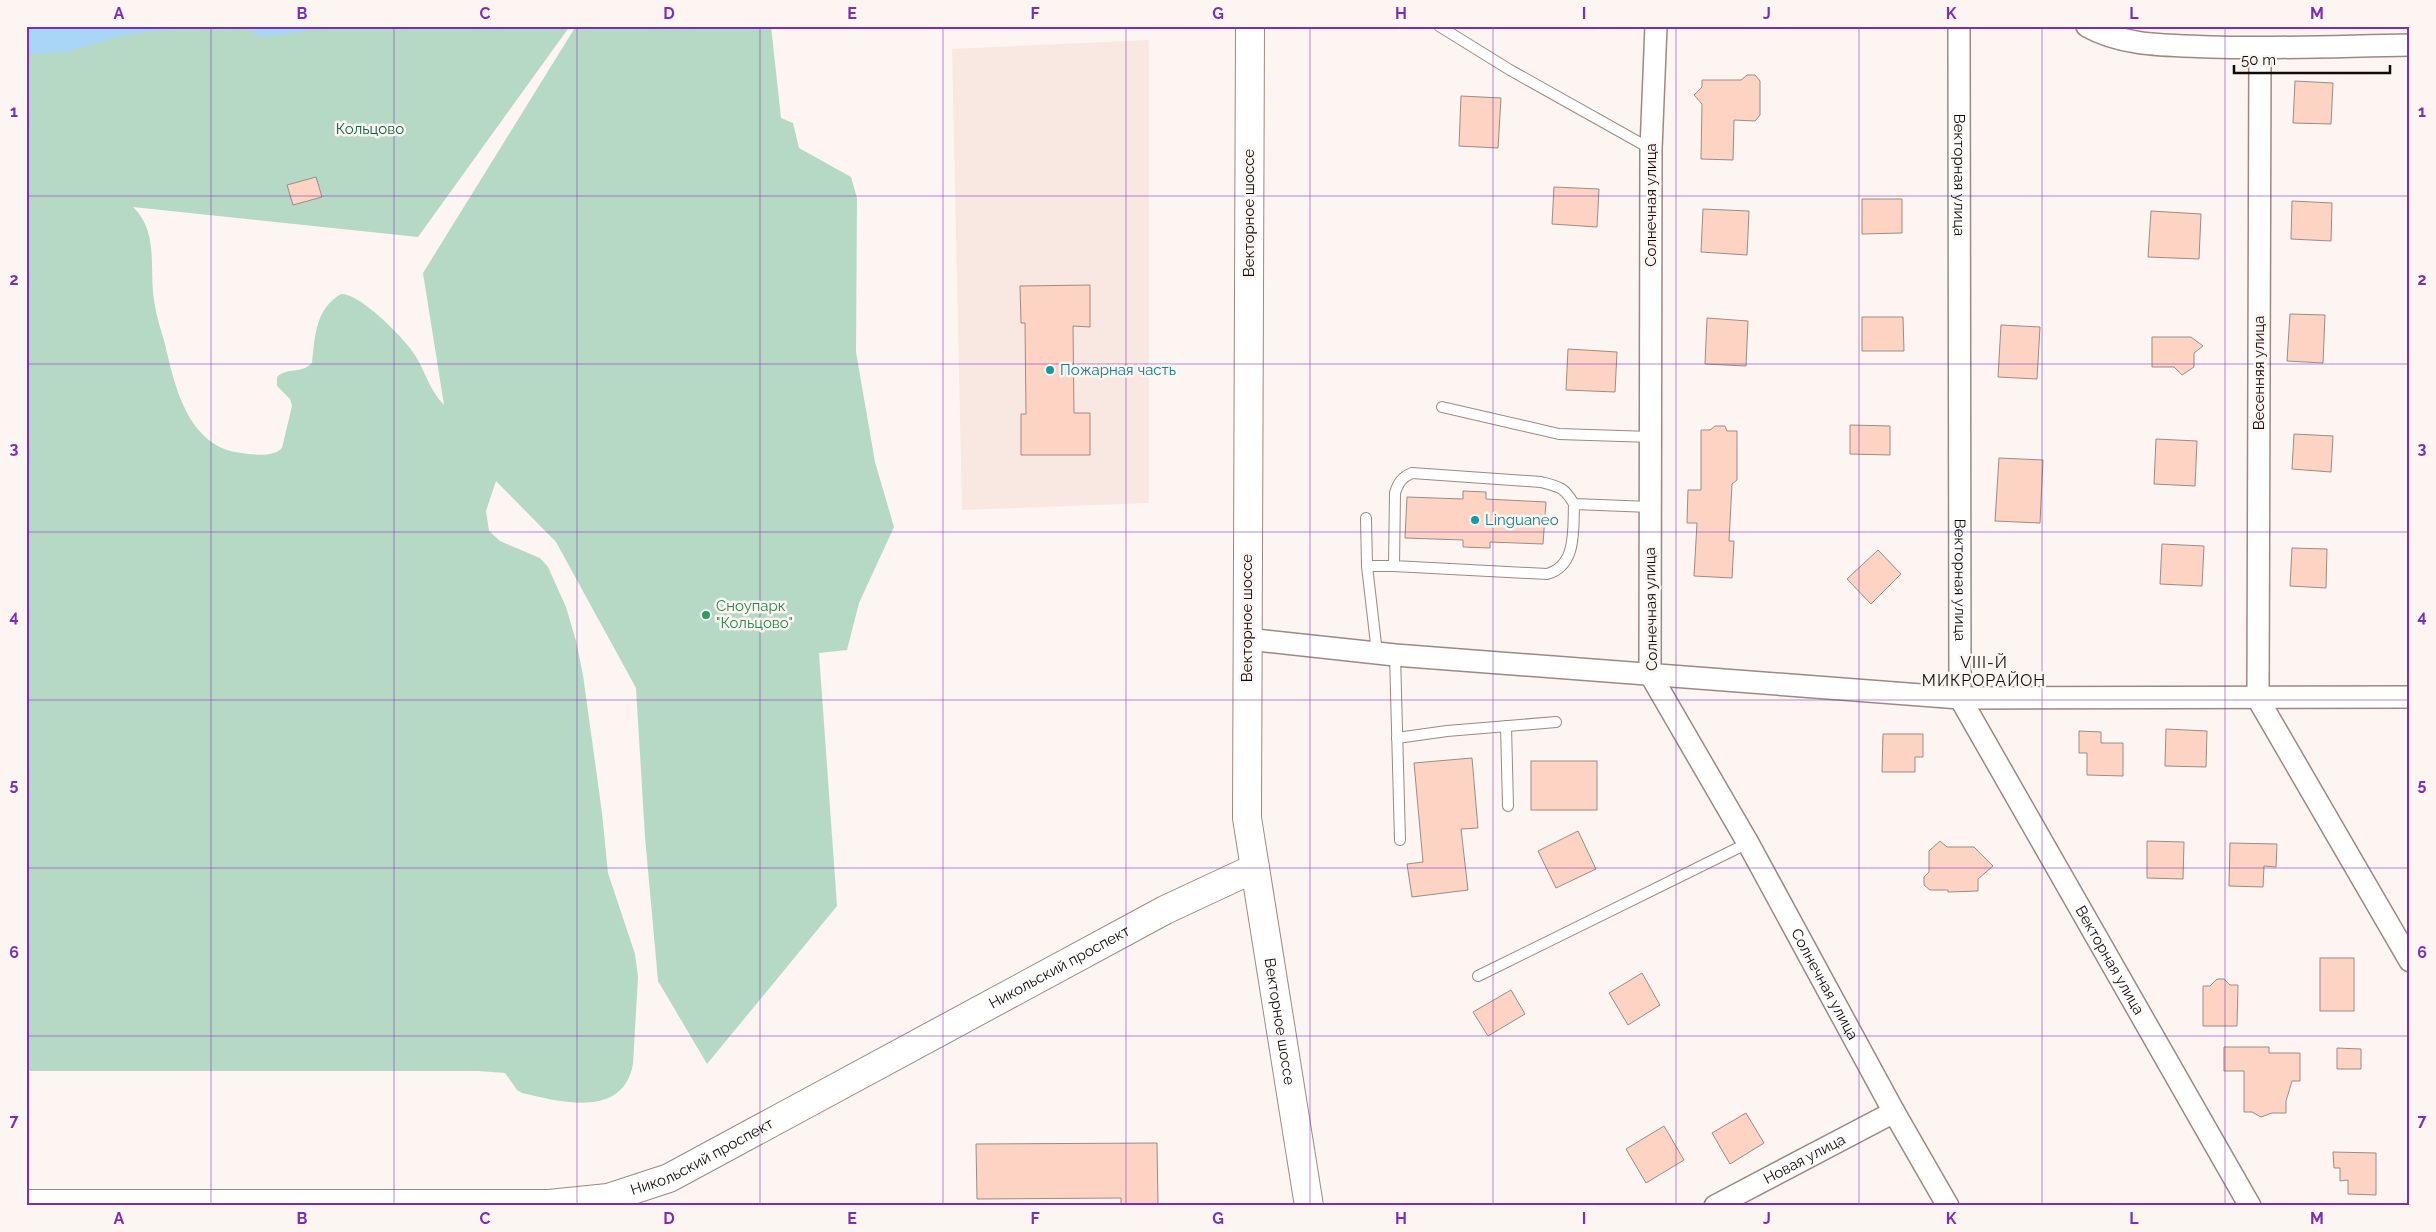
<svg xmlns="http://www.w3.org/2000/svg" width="2436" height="1232" font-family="Raleway,sans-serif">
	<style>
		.built { fill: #f9e8e1 }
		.green { fill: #b5d9c4 }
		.water { fill: #a9d6f6 }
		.building { fill: #fdd3c3; stroke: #9f8b84 }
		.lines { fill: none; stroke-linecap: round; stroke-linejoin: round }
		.service-casing { stroke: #9c8982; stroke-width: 12 }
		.minor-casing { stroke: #9c8982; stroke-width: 24 }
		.secondary-casing { stroke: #9c8982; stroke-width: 30 }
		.service { stroke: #fff; stroke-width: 10 }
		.minor { stroke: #fff; stroke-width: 21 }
		.secondary { stroke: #fff; stroke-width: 28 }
		.grid { fill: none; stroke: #7b2cbf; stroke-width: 1; stroke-opacity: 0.55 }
		.culture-dot { fill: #0f9aa8; stroke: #fdf5f2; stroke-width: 2 }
		.leisure-dot { fill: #2e9e5b; stroke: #fdf5f2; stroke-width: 2 }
		.labels { text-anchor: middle; stroke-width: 5; stroke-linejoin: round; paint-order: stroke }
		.park-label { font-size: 15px; fill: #106542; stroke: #fdf5f2 }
		.street-label { font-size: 15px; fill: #110b08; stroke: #fdf5f2 }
		.culture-label { font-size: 15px; fill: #0d838f; stroke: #fdf5f2; text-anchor: start }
		.leisure-label { font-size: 15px; fill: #27864d; stroke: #fdf5f2; text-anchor: start }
		.neighbourhood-label { font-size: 16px; letter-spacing: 1px; fill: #110b08; stroke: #fdf5f2 }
		.neatline { fill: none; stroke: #7b2cbf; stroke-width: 2 }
		.grid-label { font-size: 16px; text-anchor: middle; font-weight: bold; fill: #7b2cbf }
	</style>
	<rect width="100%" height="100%" fill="#fdf5f2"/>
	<path class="built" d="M1149,40V503L962,510L952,49Z"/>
	<path class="green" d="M26,26H570L418,237L133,207C159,232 149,268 154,300C156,315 161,330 165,344C175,388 189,448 242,453C253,455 274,457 282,448L292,406L290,399L277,386V377C287,367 302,374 312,363C315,337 315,309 341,294C360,293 405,339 415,355C425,371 430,391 444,405L423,273L576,26H771L781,118L793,123L799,148L851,177L857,198L856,352L875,462L894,527L859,603L847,650L819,653L837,906L707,1064L658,981L645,837L636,688L556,542L496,481L486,511L489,531L500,541L540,558L548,567L566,607L576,641L583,675L602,813L608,873L635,954L638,977L633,1064C623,1119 561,1102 522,1093L517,1090L505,1073L478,1071H26Z"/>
	<g class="water">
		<path d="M26,26H208L151,31L113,38L68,52L26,54Z"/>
		<path d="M250,26H335L266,37L255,34Z"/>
	</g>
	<g class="building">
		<path d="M1747,75H1755L1760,81V115L1755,121L1734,120L1733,160L1701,159L1702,104L1694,95L1702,87V80H1741Z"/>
		<path d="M2295,81L2333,83L2331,124L2293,123Z"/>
		<path d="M1461,96L1501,98L1498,148L1459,146Z"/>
		<path d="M316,177L322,197L293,205L287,185Z"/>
		<path d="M1554,187L1599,189L1597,227L1552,224Z"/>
		<path d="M1862,199H1902V233L1862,234Z"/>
		<path d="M2292,201L2332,203L2331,241L2291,239Z"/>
		<path d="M1703,209L1749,211L1747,255L1701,252Z"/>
		<path d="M2151,211L2201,214L2199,259L2148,257Z"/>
		<path d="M1090,285V327L1073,326L1074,413H1090V455H1021V414H1026L1025,323H1021L1020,286Z"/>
		<path d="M2290,314L2325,315L2323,363L2287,361Z"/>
		<path d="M1862,317H1903L1904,351H1862Z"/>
		<path d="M1707,318L1748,321L1746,366L1705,364Z"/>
		<path d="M2001,325L2040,327L2037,379L1998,377Z"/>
		<path d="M2152,337H2191L2203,346L2194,353V367L2182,375L2174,367H2152Z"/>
		<path d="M1568,349L1617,352L1615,392L1566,390Z"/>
		<path d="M1850,425L1890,426V455L1850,454Z"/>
		<path d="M1715,426H1725L1727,431H1737V480L1732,484L1729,541H1734L1732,578L1694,576L1697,523H1687L1688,490H1701V430H1710Z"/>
		<path d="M2294,434L2333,436L2331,472L2292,469Z"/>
		<path d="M2156,439L2197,441L2195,486L2154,484Z"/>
		<path d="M1999,458L2043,460L2040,523L1995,521Z"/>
		<path d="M1463,491L1486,492V499L1546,502L1543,544L1490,542V548L1463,547V540L1405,538L1407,497L1463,499Z"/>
		<path d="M2162,544L2204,546L2202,586L2160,584Z"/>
		<path d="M2292,548L2327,549L2326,588L2290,586Z"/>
		<path d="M1878,550L1901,574L1871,604L1847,579Z"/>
		<path d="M2166,729L2207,731L2206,767L2165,766Z"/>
		<path d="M2079,731L2101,732V743H2123V776L2087,775V753H2079Z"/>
		<path d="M1883,734H1923V757H1915V772H1882Z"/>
		<path d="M1472,758L1478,828L1461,829L1468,890L1412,897L1407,864L1423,862L1414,763Z"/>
		<rect x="1531" y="761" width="66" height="49"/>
		<path d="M1578,831L1596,869L1556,888L1538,851Z"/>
		<path d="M1940,841L1947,847H1974L1993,866L1978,879V891L1948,892V890H1930L1924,885V877L1929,872V851Z"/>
		<path d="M2147,841L2184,842L2183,879L2147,878Z"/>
		<path d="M2230,843L2277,844L2276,867L2264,866L2263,887L2229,886Z"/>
		<rect x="2320" y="958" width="34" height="53"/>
		<path d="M1642,973L1660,1005L1628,1025L1609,993Z"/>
		<path d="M2217,979H2224L2230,985H2238L2237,1026H2203V986H2210Z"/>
		<path d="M1511,990L1525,1014L1488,1036L1473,1012Z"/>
		<path d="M2224,1047H2269V1053H2300V1081H2292L2286,1101V1113H2272L2261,1117L2252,1112H2244V1071H2224Z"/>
		<path d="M2337,1048L2361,1049V1069H2337Z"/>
		<path d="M1746,1113L1764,1143L1730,1164L1712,1133Z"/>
		<path d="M1664,1126L1684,1160L1646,1183L1626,1149Z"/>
		<path d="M1157,1143L1158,1206H1121V1198L977,1199L976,1144Z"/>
		<path d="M2333,1152L2376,1153V1195L2348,1194V1180L2340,1181V1168H2334Z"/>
	</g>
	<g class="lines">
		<g class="service-casing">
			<g id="service">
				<path d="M1439,26L1510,70L1651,149"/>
				<path d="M1442,407L1559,434L1651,437"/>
				<path d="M1574,504C1573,530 1577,566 1547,574L1394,566L1395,493C1398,483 1402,477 1412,473L1541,482C1560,487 1564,487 1574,504L1650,507"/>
				<path d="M1366,518L1367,566"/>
				<path d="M1377,653L1367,566H1394"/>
				<path d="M1395,655L1400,840"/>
				<path d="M1506,726L1508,806"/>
				<path d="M1397,738L1447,731L1556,722"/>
				<path d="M1478,976L1748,843"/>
			</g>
		</g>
		<g class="minor-casing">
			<g id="minor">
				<path id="s1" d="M1656,26L1651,149L1650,674L1748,843L1894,1112L1948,1206"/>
				<path id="s2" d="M1959,26L1960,698L2250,1206"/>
				<path d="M2087,26C2124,47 2170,45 2211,47C2277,49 2343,46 2410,45"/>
				<path d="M2260,48L2258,699L2410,961"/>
				<path d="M1247,639L1395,655L1960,698L2410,697"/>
				<path id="s3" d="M1715,1206L1894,1112"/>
			</g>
		</g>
		<g class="secondary-casing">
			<g id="secondary">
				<path id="s4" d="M1250,26L1247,818L1309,1206"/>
				<path id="s5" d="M26,1204H549L608,1198L669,1178L1165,910L1255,868"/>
			</g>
		</g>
		<use href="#service" class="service"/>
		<use href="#minor" class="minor"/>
		<use href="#secondary" class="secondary"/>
	</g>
	<path class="grid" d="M211,26V1206M394,26V1206M577,26V1206M760,26V1206M943,26V1206M1126,26V1206M1310,26V1206M1493,26V1206M1676,26V1206M1859,26V1206M2042,26V1206M2225,26V1206M26,196H2410M26,364H2410M26,532H2410M26,700H2410M26,868H2410M26,1036H2410"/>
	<g class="culture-dot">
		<circle cx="1050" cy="370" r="5"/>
		<circle cx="1475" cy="520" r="5"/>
	</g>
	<circle class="leisure-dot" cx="706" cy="615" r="5"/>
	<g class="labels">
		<g class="park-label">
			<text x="370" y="134">Кольцово</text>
		</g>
		<g class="street-label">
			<text dy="5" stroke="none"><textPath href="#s2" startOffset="149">Векторная улица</textPath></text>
			<text transform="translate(1651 205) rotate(-90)" y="5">Солнечная улица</text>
			<text transform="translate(1249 213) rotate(-90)" y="5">Векторное шоссе</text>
			<text transform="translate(2259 373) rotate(-90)" y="5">Весенняя улица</text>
			<text dy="5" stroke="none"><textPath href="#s2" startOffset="554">Векторная улица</textPath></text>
			<text transform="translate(1651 609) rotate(-91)" y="5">Солнечная улица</text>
			<text transform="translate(1247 618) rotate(-90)" y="5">Векторное шоссе</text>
			<text dy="5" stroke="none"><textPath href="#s2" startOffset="974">Векторная улица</textPath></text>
			<text dy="5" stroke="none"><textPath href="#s5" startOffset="1090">Никольский проспект</textPath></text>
			<text dy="5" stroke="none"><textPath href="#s1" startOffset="1004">Солнечная улица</textPath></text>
			<text dy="5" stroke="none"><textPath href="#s4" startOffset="998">Векторное шоссе</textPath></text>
			<text dy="5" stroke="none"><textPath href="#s5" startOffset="685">Никольский проспект</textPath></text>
			<text dy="5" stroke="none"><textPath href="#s3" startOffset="101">Новая улица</textPath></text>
		</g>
		<g class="culture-label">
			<text x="1060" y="375">Пожарная часть</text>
			<text x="1485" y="525">Linguaneo</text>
		</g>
		<g class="leisure-label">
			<text x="716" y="611">Сноупарк<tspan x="716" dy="17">"Кольцово"</tspan></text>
		</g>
		<g class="neighbourhood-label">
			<text x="1984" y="668">VIII-Й<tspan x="1984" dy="18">МИКРОРАЙОН</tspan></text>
		</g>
	</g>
	<rect width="2436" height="1232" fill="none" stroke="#fdf5f2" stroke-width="55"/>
	<path d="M2234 65v8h156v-8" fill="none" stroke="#110b08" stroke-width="2.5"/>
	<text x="2241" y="65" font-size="15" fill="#110b08" stroke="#fdf5f2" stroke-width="4" paint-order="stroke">50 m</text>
	<rect x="28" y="28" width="2380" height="1176" class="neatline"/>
	<g class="grid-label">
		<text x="119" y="19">A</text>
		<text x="302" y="19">B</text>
		<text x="485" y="19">C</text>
		<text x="669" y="19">D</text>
		<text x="852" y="19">E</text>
		<text x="1035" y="19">F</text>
		<text x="1218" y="19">G</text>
		<text x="1401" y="19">H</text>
		<text x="1584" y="19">I</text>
		<text x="1767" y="19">J</text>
		<text x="1951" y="19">K</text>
		<text x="2134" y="19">L</text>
		<text x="2317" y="19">M</text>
		<text x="14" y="117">1</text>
		<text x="2422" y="117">1</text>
		<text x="14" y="285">2</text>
		<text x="2422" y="285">2</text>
		<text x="14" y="454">3</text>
		<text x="2422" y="454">3</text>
		<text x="14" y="622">4</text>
		<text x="2422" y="622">4</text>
		<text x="14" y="790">5</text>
		<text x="2422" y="790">5</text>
		<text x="14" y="958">6</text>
		<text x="2422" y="958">6</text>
		<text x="14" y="1126">7</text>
		<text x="2422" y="1126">7</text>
		<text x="119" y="1224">A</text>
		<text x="302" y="1224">B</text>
		<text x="485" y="1224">C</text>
		<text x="669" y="1224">D</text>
		<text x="852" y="1224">E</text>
		<text x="1035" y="1224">F</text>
		<text x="1218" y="1224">G</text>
		<text x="1401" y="1224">H</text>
		<text x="1584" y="1224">I</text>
		<text x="1767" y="1224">J</text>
		<text x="1951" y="1224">K</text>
		<text x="2134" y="1224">L</text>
		<text x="2317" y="1224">M</text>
	</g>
</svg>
